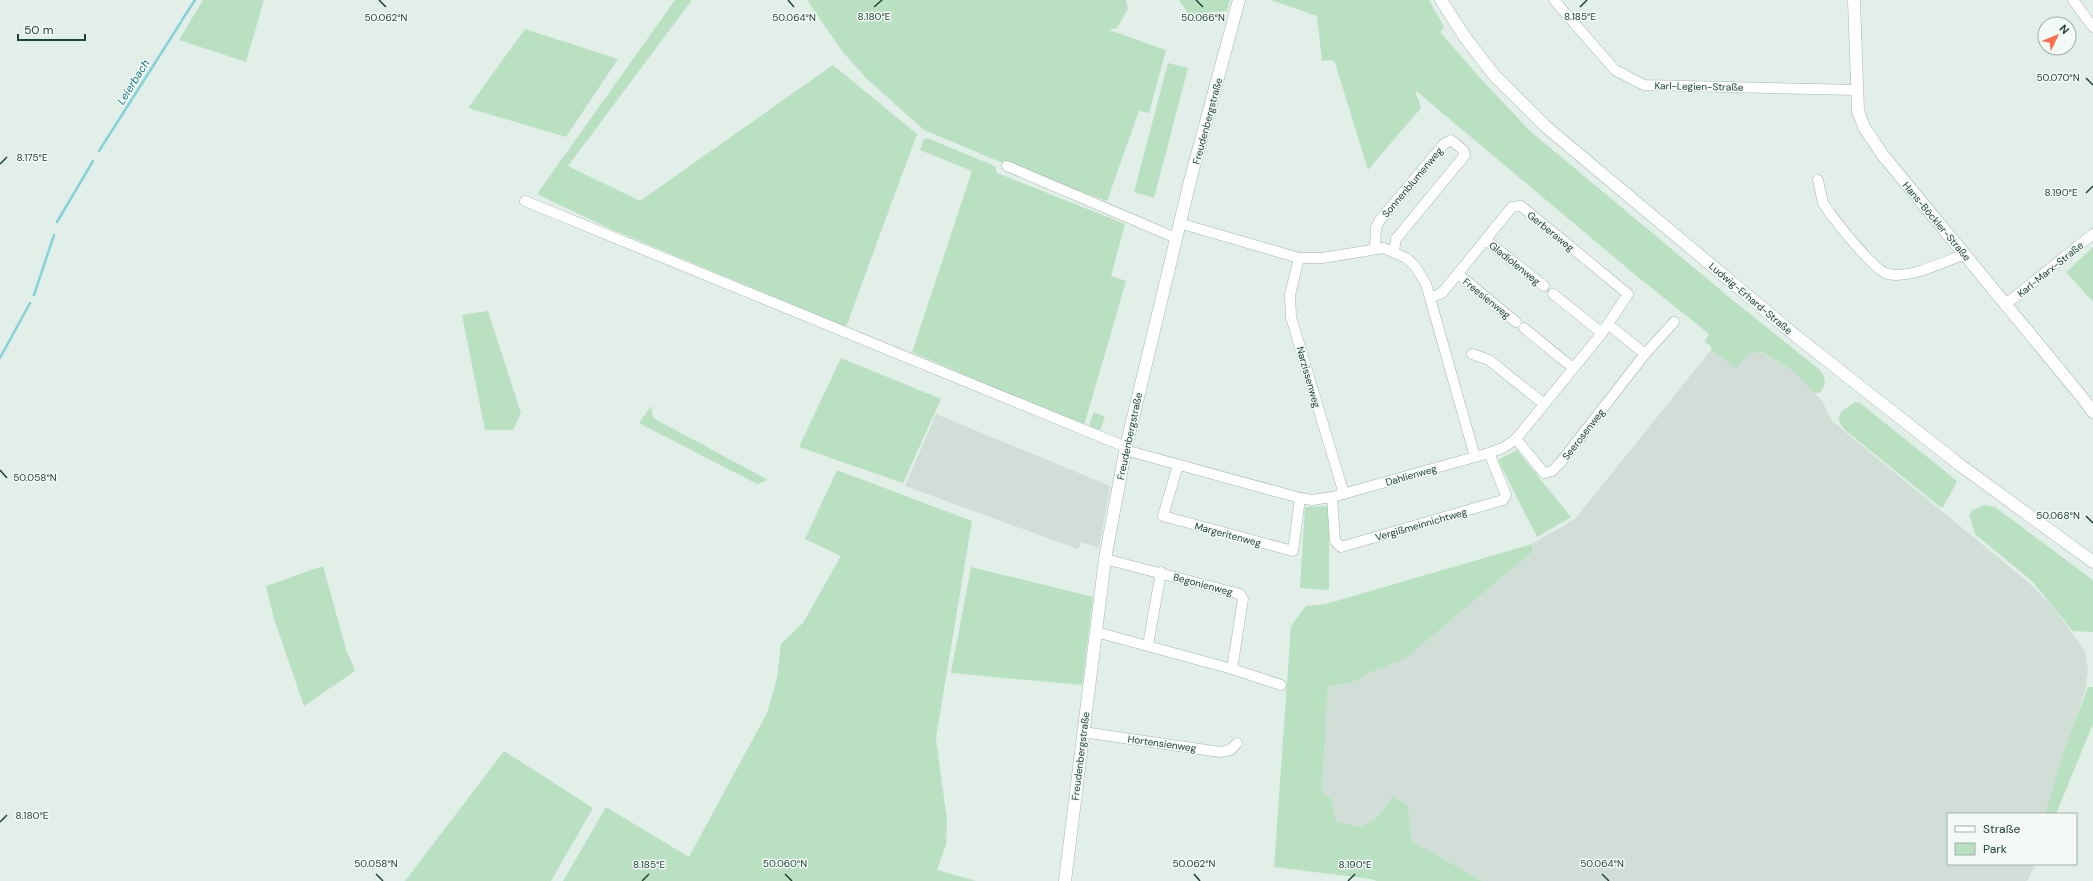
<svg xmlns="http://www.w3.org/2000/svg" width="2093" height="881" font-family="'DM Sans',sans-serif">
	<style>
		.built { fill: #d0ded7 }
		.green { fill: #b9e1c1 }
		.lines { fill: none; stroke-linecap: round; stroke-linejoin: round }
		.stream { stroke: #85d2d8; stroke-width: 2.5 }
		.street-casing { stroke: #a4b7af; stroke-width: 11 }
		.secondary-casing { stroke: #9fbbaf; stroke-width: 13 }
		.street { stroke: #fff; stroke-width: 10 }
		.secondary { stroke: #fff; stroke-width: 12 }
		.ticks { fill: none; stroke: #204136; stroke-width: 1.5 }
		.labels { text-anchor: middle; stroke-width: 3; stroke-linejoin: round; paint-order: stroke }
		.street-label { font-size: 10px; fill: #204136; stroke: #f3faf6 }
		.water-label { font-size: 11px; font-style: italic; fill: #137a84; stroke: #f3faf6 }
		.ticks-label { font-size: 10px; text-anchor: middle; fill: #204136; stroke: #f3faf6; stroke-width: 3; stroke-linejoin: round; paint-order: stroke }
	</style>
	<rect width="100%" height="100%" fill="#e2eee8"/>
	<g class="built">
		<path d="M1711,350L1735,367L1749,352H1761L1795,372L1822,401L1832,421L2028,582L2054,608L2085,651L2088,670L2085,691L2045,814H1948V864H2035L2029,878L2026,881H1482L1412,841L1408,807L1393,796L1376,819L1359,827L1336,821L1331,799L1322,791L1328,686L1351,683L1369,673L1405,659L1532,552V544L1575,519Z"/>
		<path d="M936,414L1110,486L1099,548L1081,542L1078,549L905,486Z"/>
	</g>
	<g class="green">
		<path d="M203,0H264L246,62L179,40Z"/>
		<path d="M675,0H692L568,166L640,201L833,65L917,134L846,327L604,226L537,194Z"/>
		<path d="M807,0H1126L1128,9L1117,28L1109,30L1166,50L1149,113L1139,111L1107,201L1010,166L924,130L867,79L842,51Z"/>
		<path d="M1179,0H1230L1227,11L1204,13L1194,22Z"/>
		<path d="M1271,0H1429L1444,27L1438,35L1440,32L1482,80L1530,131L1735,302L1820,370C1826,379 1827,386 1819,393L1813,392L1795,372L1762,352L1749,353L1736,368L1711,350V346L1705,342L1709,334L1633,273L1415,90L1421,108L1368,170L1335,63L1332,60L1322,61L1317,16Z"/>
		<path d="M525,29L618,59L566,137L468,108Z"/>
		<path d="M1168,63L1188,68L1154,198L1134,192Z"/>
		<path d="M927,138L995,166L997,173L1125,224L1111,276L1126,281L1084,426L912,352L972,171L920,150L923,140Z"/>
		<path d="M2093,247V302L2066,272Z"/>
		<path d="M488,311L521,413L513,430H485L462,315Z"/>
		<path d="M841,358L941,399L903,483L799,447Z"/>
		<path d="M1856,402L1860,403L1956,480L1957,482L1943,507H1940L1845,430C1832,416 1842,410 1856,402Z"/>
		<path d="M651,406L653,418L768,480L757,484L639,423Z"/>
		<path d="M1094,412L1105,417L1100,430L1089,426Z"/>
		<path d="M1517,450L1571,517L1537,537L1498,460Z"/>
		<path d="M837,470L972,521L936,738L947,821L946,845L937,870L976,881H563L606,807L689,857L767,713L777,678L781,644L803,623L841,556L805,539Z"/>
		<path d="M1985,505L1995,507L2093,580V632L2073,631L2032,581L1975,534L1969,515L1972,510Z"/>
		<path d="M1329,506V590L1300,588L1305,507Z"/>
		<path d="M1532,544V552L1405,659L1369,673L1351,683L1328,686L1322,791L1331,799L1336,821L1359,827L1376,819L1393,796L1408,806L1412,841L1482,881H1377L1371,879L1274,867L1291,626L1306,606L1326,604Z"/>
		<path d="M323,566L346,649L355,671L304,706L274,619L266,586Z"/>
		<path d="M971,567L1093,597L1082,685L951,673Z"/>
		<path d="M2088,687H2093V724L2056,814H2045L2065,748Z"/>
		<path d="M504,751L593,808L551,881H405Z"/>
	</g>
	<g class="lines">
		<g class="stream">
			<path d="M182,20L195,0"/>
			<path d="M99,151L181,22"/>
			<path d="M57,222L93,161"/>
			<path d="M34,295L54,235"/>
			<path d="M0,358L30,303"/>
		</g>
		<g class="street-casing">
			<g id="street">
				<path d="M1554,0L1615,70L1644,85L1856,90"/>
				<path d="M2073,0L2093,27"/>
				<path d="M1007,166L1176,238"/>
				<path d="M1818,180L1823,203L1829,212C1839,225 1874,271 1888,274C1911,279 1943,262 1965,254"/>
				<path d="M525,201L1126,447"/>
				<path d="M1179,223L1299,258H1322L1384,248L1406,258L1415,266L1426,284L1475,457"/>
				<path d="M1486,240L1544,286"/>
				<path d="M1375,248L1376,227L1380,220L1444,144L1451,140L1463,150L1465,155L1396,239L1394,251"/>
				<path d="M1299,258L1290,295L1291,317L1344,494"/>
				<path d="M1458,274L1516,322"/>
				<path d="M1553,294L1602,333"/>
				<path d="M2006,304L2093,234"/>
				<path d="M1524,328L1573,368"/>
				<path d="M1472,354L1489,360L1544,404"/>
				<path d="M1645,354L1674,322"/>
				<path d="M1516,439L1544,473L1552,471L1561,462L1645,354L1609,325"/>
				<path d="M1125,450L1300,498L1312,500L1332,497L1489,453L1503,448L1516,439L1602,333L1628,294L1521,206L1512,207L1442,293L1430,298"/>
				<path d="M1178,465L1163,516L1293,551L1300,498"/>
				<path d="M1332,497L1335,541L1341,547L1503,500L1506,495L1489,453"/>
				<path d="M1105,559L1240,594L1243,599L1232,669"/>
				<path d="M1096,632L1232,669L1281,685"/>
				<path d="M1148,645L1161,572"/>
				<path d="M1083,732L1220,752L1230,750L1237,743"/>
			</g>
		</g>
		<g class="secondary-casing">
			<g id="secondary">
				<path d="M1441,0L1464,36L1494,75L1545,126L1796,336L1960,465L2093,562"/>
				<path d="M1854,0L1858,111L1864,127L1882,154L2081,396L2093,412"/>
				<path d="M1065,881L1105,559L1126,447L1190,181L1239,0"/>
			</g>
		</g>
		<use href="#street" class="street"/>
		<use href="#secondary" class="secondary"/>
	</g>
	<path class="ticks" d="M379,0L386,7M788,0L794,7M1196,0L1203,7M874,7L882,0M1580,7L1587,0M2086,78L2093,85M0,164L7,157M2086,193L2093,186M0,470L7,478M2086,516L2093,523M0,822L7,815M376,874L383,881M785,874L792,881M1194,874L1200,881M1602,874L1609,881M642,881L649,874M1348,881L1355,874"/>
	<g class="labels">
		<g class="street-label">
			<text transform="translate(1699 86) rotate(1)" y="4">Karl-Legien-Straße</text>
			<text transform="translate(1207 121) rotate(-75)" y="4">Freudenbergstraße</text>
			<text transform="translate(1412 182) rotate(-50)" y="4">Sonnenblumenweg</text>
			<text transform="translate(1937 221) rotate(50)" y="4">Hans-Böckler-Straße</text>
			<text transform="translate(1551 231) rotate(39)" y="4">Gerberaweg</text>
			<text transform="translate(1515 263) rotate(39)" y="4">Gladiolenweg</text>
			<text transform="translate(2050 269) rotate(-39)" y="4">Karl-Marx-Straße</text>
			<text transform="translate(1487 298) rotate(39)" y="4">Freesienweg</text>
			<text transform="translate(1751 298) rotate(40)" y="4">Ludwig-Erhard-Straße</text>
			<text transform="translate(1309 377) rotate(74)" y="4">Narzissenweg</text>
			<text transform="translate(1583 434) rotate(-52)" y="4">Seerosenweg</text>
			<text transform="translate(1129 436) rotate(-78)" y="4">Freudenbergstraße</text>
			<text transform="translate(1411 475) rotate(-16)" y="4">Dahlienweg</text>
			<text transform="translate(1421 524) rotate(-16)" y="4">Vergißmeinnichtweg</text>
			<text transform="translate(1228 534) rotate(15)" y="4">Margeritenweg</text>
			<text transform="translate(1203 584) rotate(15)" y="4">Begonienweg</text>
			<text transform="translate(1162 743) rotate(8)" y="4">Hortensienweg</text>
			<text transform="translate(1080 756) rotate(-83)" y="4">Freudenbergstraße</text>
		</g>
		<g class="water-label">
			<text transform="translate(133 82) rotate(-58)" y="4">Leierbach</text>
		</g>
	</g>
	<g class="ticks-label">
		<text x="874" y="20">8.180°E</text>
		<text x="1580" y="20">8.185°E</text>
		<text x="1203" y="21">50.066°N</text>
		<text x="386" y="21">50.062°N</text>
		<text x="794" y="21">50.064°N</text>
		<text x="2058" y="81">50.070°N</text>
		<text x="32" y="161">8.175°E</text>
		<text x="2061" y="196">8.190°E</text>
		<text x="35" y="481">50.058°N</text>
		<text x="2058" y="519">50.068°N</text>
		<text x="32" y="819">8.180°E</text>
		<text x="376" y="867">50.058°N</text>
		<text x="785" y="867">50.060°N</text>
		<text x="1194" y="867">50.062°N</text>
		<text x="1602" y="867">50.064°N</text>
		<text x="649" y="868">8.185°E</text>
		<text x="1355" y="868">8.190°E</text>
	</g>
	<rect x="1947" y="813" width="130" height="52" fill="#f3faf6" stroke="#9fb0a9"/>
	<rect x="1955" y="826" width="20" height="6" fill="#ffffff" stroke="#9fb0a9"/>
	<text x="1983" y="833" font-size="12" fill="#204136">Straße</text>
	<rect x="1955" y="843" width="20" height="12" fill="#b9e1c1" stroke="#9fb0a9"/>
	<text x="1983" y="853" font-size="12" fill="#204136">Park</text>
	<g transform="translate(2057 36) rotate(47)"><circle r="19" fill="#f3faf6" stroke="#9fb0a9"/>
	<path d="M0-3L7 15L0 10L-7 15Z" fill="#ff6d4f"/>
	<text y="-6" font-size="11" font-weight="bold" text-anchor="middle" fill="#204136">N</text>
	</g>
	<path d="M18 34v6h67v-6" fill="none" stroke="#204136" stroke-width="2"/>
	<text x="24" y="34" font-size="12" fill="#204136" stroke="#f3faf6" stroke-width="3" paint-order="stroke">50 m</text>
</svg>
